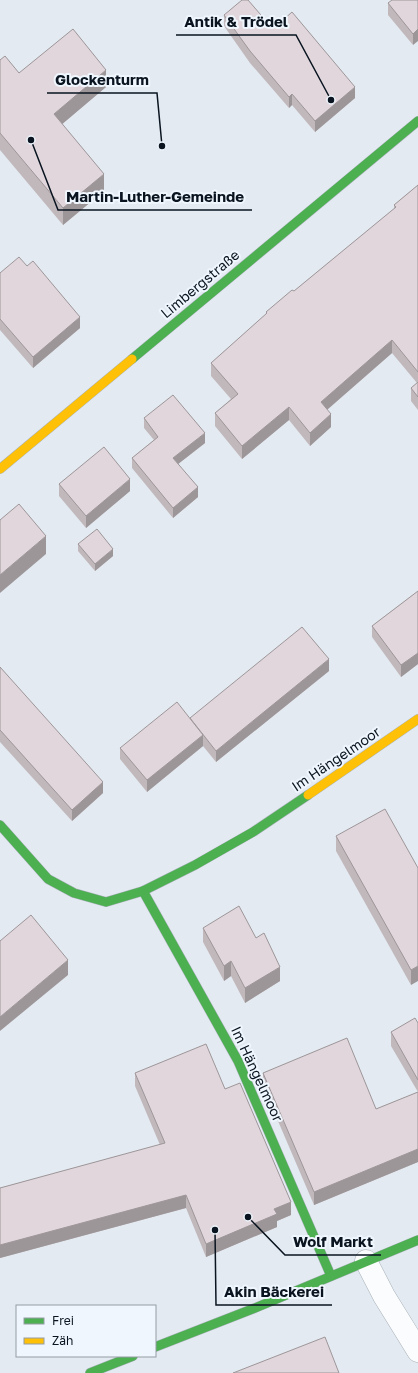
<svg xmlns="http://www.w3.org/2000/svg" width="418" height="1373" font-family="'Golos Text',sans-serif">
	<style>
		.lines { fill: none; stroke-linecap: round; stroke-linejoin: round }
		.street-casing { stroke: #a8b1b9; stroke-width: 23 }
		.fast-casing { stroke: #a8b1b9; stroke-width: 10 }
		.slow-casing { stroke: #a8b1b9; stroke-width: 10 }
		.street { stroke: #fbfcfd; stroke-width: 22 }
		.fast { stroke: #4caf50; stroke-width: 9 }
		.slow { stroke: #ffc107; stroke-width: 9 }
		.wall { fill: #c1b8bc }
		.shaded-wall { fill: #9d9699 }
		.building { fill: #e0d6db; stroke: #9d9699 }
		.labels { text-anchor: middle; stroke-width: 4; stroke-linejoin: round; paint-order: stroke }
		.street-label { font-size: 14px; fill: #091420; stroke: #f0f6fd }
		.leader { fill: none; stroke: #091420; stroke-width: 1.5 }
		.callout-dot { fill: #091420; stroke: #f0f6fd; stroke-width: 1.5 }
		.callout-label { font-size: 15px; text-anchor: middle; font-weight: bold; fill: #091420; stroke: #f0f6fd; stroke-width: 4; stroke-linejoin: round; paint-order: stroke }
	</style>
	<rect width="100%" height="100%" fill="#e3eaf1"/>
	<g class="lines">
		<g class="street-casing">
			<path id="street" d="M366,1261L384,1296L418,1351"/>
		</g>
		<g class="fast-casing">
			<g id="fast">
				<path d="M132,359L418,121"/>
				<path d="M0,825L48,879L74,893L106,902L143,891L195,865L253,832L308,795"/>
				<path d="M143,891L238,1061L331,1276"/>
				<path d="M155,1347L255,1308L418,1240"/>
				<path d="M90,1373L133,1356"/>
			</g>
		</g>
		<g class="slow-casing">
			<g id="slow">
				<path d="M0,469L132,359"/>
				<path d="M308,795L418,719"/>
			</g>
		</g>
		<use href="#street" class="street"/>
		<use href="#fast" class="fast"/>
		<use href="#slow" class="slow"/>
	</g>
	<g class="wall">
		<path d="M418,0L413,45L388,15V3Z"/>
		<path d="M224,15L273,29L355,98L315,132L292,105L289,108L250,63L224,26Z"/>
		<path d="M0,60L19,73L106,87L62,124L104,191L63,225L0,150Z"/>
		<path d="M418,185V410L411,401V388L417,383L392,353L327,410L331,427L310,446L289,420L242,459L215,426V413L231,399L211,376V363L266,314V312L294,291L394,209V205Z"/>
		<path d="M0,273L80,328L33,368L0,330Z"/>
		<path d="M144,418L205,443L178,464L198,497L173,518L132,468V458L154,440L144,428Z"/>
		<path d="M59,484L130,491L86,528L59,496Z"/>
		<path d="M78,544L113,556L95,571L78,551Z"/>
		<path d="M418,591V664L401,677L372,637V626Z"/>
		<path d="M0,667L103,793L72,821L0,742Z"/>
		<path d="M329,671L216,762L203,746L147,792L120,759V748L190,718Z"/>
		<path d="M336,836L418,868L411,985L336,851Z"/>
		<path d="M203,928L256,938L280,981L245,1003L231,976L224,981L203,942Z"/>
		<path d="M418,1023V1162L314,1205L263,1086V1073L376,1109L418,1092L391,1046V1032Z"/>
		<path d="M135,1073L225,1089L291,1215L277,1221V1227L206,1257L186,1208L0,1258V1188L160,1145L135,1086Z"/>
	</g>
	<g class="shaded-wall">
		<path d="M418,29V41L413,45V34Z"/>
		<path d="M106,70V87L54,131V114Z"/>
		<path d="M355,87V98L315,132V121Z"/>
		<path d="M292,94V105L289,108V97Z"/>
		<path d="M104,174V191L63,225V208Z"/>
		<path d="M80,317V328L33,368V357Z"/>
		<path d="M392,340V353L321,415V402Z"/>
		<path d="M289,407V420L242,459V446Z"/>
		<path d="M331,414V427L310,446V433Z"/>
		<path d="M205,433V443L173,468V458Z"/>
		<path d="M130,479V491L86,528V516Z"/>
		<path d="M198,487V497L173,518V508Z"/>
		<path d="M46,536V554L0,593V575Z"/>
		<path d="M113,549V556L95,571V564Z"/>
		<path d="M418,653V664L401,677V665Z"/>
		<path d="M329,659V671L216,762V751Z"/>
		<path d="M203,735V746L147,792V780Z"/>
		<path d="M103,782V793L72,821V810Z"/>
		<path d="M68,960V975L0,1031V1017Z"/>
		<path d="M231,961V976L224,981V966Z"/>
		<path d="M418,966V981L411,985V970Z"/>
		<path d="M280,967V981L245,1003V988Z"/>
		<path d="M418,1149V1162L314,1205V1192Z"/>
		<path d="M186,1195V1208L0,1258V1245Z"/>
		<path d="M291,1202V1215L277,1221V1227L206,1257V1244L274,1209Z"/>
	</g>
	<g class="building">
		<path d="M242,0H248L273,29L292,12L355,87L315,121L292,94L289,97L250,51L224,15Z"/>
		<path d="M392,0H418V29L413,34L388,3Z"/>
		<path d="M73,29L106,70L54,114L104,174L63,208L0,133V60L5,56L19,73Z"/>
		<path d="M418,185V372L392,340L321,402L331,414L310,433L289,407L242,446L215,413L238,394L211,363L267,313L266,312L292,290L294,291L396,207L394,205Z"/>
		<path d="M19,257L27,266L33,261L80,317L33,357L0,319V273Z"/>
		<path d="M418,382V397L411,388Z"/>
		<path d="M173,395L205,433L173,458L198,487L173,508L132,458L158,437L144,418Z"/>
		<path d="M104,447L130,479L86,516L59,484Z"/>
		<path d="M19,504L46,536L0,575V520Z"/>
		<path d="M97,529L113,549L95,564L78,544Z"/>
		<path d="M418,591V653L401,665L372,626Z"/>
		<path d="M302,627L329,659L216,751L190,718Z"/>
		<path d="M0,667L103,782L72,810L0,730Z"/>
		<path d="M177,702L203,735L147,780L120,748Z"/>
		<path d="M385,809L418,868V966L411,970L336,836Z"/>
		<path d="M239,906L256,938L264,933L280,967L245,988L231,961L224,966L203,928Z"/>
		<path d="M31,915L68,960L0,1017V941Z"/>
		<path d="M415,1018L418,1023V1080L391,1032Z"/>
		<path d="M347,1038L376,1109L418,1092V1149L314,1192L263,1073Z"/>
		<path d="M206,1044L225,1089L240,1083L291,1202L274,1209L277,1214L206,1244L186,1195L0,1245V1188L165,1143L135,1073Z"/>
		<path d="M325,1337L339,1373H233Z"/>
	</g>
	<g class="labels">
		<g class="street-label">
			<text transform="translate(200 284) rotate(-40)" y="5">Limbergstraße</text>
			<text transform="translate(336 759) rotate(-34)" y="5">Im Hängelmoor</text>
			<text transform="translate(257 1074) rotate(65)" y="5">Im Hängelmoor</text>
		</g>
	</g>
	<path class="leader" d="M331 100L296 35H176M162 146L157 93H47M31 140L58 210H252M248 1217L285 1255H381M215 1230L216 1305H332"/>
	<g class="callout-dot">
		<circle cx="331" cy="100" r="4"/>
		<circle cx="162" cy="146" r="4"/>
		<circle cx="31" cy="140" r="4"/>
		<circle cx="248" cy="1217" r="4"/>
		<circle cx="215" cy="1230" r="4"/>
	</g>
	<g class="callout-label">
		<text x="236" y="27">Antik &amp; Trödel</text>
		<text x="102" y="85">Glockenturm</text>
		<text x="155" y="202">Martin-Luther-Gemeinde</text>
		<text x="333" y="1247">Wolf Markt</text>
		<text x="274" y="1297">Akin Bäckerei</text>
	</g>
	<rect x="16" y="1305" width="140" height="52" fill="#f0f6fd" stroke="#949ca5"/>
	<rect x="24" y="1318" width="20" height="6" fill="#4caf50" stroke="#949ca5"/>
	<text x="52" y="1325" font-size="12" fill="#091420">Frei</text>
	<rect x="24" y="1338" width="20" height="6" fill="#ffc107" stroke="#949ca5"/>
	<text x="52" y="1345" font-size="12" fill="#091420">Zäh</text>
</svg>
